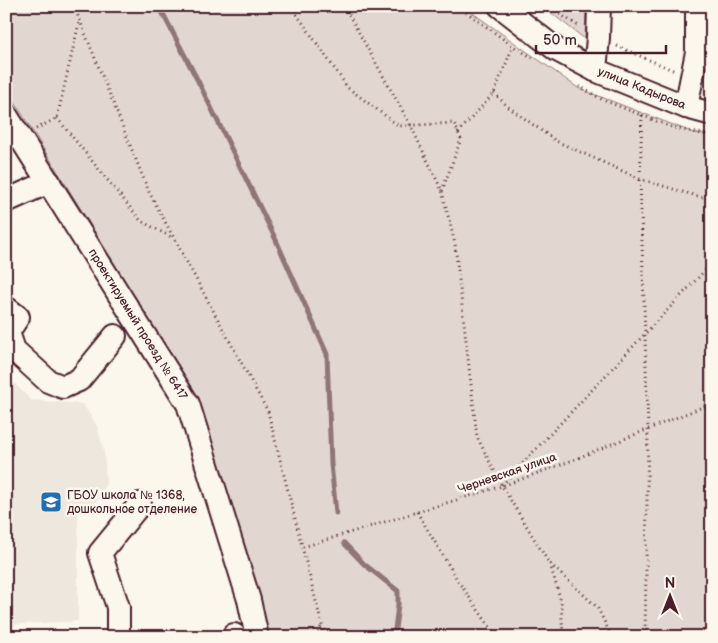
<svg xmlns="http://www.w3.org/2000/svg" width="718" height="643" font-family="'Balsamiq Sans',sans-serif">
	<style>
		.built { fill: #eee7de }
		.green { fill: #e2d7d0; stroke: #967b7e }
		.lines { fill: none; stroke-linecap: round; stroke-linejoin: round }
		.stream { stroke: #907477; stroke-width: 5 }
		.minor-casing { stroke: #4a1f2b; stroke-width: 26 }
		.path { stroke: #4a1f2b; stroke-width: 3; stroke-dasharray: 1 4; stroke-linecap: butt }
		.minor { stroke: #fbf7ec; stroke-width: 22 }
		.labels { text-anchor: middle; stroke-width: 5; stroke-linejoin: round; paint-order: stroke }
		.street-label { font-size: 12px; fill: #4a1f2b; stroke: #fbf7ec }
		.poi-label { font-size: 12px; fill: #4a1f2b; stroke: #fbf7ec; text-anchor: start }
	</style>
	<rect width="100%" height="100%" fill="#fbf7ec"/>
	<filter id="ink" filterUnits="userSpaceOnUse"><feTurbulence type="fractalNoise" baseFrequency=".02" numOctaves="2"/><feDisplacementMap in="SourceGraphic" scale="10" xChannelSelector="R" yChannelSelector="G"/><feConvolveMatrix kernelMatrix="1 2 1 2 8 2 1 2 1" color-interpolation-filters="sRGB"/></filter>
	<g filter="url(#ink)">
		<path class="built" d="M6,382L14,383L31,400L83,404L97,426L104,452L106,482L102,497L91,506L78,509V621L6,625Z"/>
		<g class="green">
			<path d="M6,6H463L578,88L694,133L712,135V637H265L249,562L198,399L6,88Z"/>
			<path d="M542,6H586L585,39Z"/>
		</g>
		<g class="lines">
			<g class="stream">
				<path d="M159,6L199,83L276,240L327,354L331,464L336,513"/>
				<path d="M344,543L364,564L398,591V605L394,637"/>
			</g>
			<g class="minor-casing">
				<g id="minor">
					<path d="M500,6L557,50L595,70L686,107L712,114"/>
					<path d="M595,70L598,38L599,6"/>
					<path d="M686,107L697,52V6"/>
					<path d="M6,115L188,404L249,600L257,637"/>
					<path d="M6,201L49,182"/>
					<path d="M6,308L18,317L8,332L14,350L48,381L63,387L79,380L115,336"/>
					<path d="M118,637V607L100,553L140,504"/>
					<path d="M233,637L234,635"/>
				</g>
			</g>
			<g class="path">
				<path d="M74,6L149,192L268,412L325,637"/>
				<path d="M291,6L348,88L399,126L454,123L461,139L442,191"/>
				<path d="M344,6L411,126L442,191L455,244L477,437L502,486L549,563L597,607L612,637"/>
				<path d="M458,6L513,46L533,58"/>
				<path d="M547,6L580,27"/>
				<path d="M617,46L675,71"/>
				<path d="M579,86L603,100L674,128L712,136"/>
				<path d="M494,93L507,106L556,141L640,179L700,197L712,198"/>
				<path d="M642,115L640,179L648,429L645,637"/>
				<path d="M57,118L141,221L173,238"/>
				<path d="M36,129L57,118L79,23"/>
				<path d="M458,133L494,93L513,46"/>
				<path d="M502,485L712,263"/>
				<path d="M417,512L458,581L497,637"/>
				<path d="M303,547L502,486L563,464L712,403"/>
				<path d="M550,564L561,601L563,637"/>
				<path d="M316,637L322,625"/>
			</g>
			<use href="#minor" class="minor"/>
		</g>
	</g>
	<defs>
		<g id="school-square" transform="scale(1.125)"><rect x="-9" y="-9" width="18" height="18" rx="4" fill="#1f6fb2" stroke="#fbf7ec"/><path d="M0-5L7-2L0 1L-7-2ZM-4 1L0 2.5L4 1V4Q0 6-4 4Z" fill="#fff"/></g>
	</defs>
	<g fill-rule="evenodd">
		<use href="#school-square" x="51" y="502"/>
	</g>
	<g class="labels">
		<g class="street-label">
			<text transform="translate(642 88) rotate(22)" y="4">улица Кадырова</text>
			<text transform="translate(138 324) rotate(58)" y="4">проектируемый проезд № 6417</text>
			<text transform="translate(507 473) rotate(-19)" y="4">Черневская улица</text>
		</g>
		<g class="poi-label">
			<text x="67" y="499">ГБОУ школа № 1368,<tspan x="67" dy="14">дошкольное отделение</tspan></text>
		</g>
	</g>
	<rect width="718" height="643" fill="none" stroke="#fbf7ec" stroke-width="25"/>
	<rect x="12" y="12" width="693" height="618" fill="none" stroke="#4a1f2b" stroke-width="2" filter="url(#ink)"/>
	<g transform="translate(670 596)" stroke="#fbf7ec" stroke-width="4" paint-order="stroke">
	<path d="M0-4L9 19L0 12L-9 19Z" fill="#4a1f2b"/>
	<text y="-8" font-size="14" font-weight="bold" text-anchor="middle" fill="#4a1f2b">N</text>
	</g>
	<path d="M536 45v8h130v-8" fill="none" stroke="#4a1f2b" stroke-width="2.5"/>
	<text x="543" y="45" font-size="15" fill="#4a1f2b" stroke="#fbf7ec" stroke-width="4" paint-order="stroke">50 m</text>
</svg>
